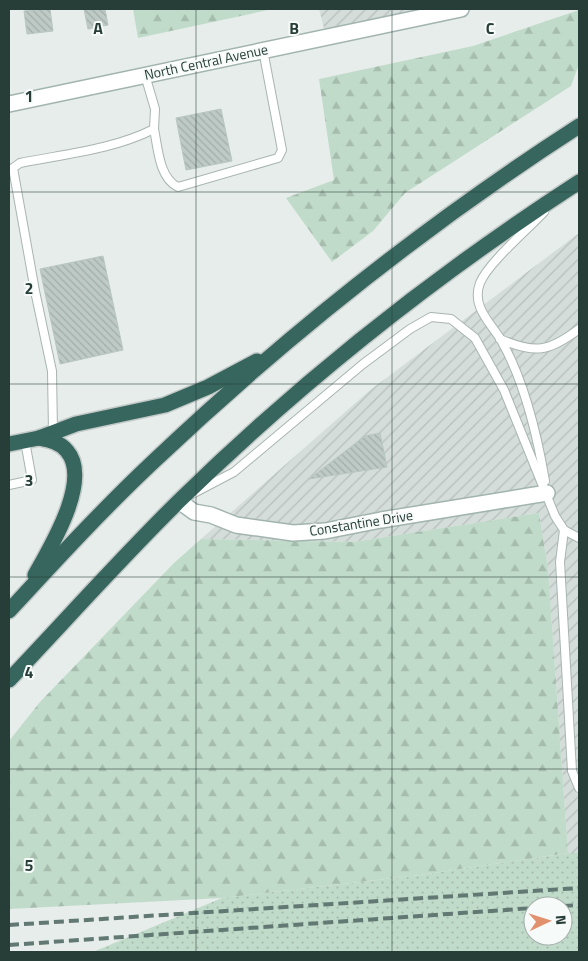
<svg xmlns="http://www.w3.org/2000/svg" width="588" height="961" font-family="'Titillium Web',sans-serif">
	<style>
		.industrial { fill: url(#industrial-furrows) }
		.grass { fill: url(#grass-dots); fill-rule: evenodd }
		.forest { fill: url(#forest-firs) }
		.building { fill: url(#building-back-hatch); stroke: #b9c6c1 }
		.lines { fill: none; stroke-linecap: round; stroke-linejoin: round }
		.lane-casing { stroke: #a9b5b1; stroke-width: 10 }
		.secondary-casing { stroke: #a2b4af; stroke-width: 18 }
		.highway-casing { stroke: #c3c9c7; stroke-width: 18 }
		.lane { stroke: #fff; stroke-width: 8 }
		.secondary { stroke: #fff; stroke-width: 15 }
		.highway { stroke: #36665e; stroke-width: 15 }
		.rail { stroke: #617873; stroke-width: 4; stroke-dasharray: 10 5; stroke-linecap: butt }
		.grid { fill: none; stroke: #273d38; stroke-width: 1; stroke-opacity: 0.55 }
		.labels { text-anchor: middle; stroke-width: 4; stroke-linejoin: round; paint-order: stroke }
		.street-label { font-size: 14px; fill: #273d38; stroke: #f6faf8 }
		.grid-label { font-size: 16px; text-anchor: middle; font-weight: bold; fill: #273d38; stroke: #f6faf8; stroke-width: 4; stroke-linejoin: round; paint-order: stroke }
	</style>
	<defs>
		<pattern id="industrial-furrows" width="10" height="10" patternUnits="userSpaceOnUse" patternTransform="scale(1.25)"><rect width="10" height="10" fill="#d4ddd9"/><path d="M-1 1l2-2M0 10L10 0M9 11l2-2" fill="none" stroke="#b6bfbb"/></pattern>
		<pattern id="grass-dots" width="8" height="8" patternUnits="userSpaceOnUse" patternTransform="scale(1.25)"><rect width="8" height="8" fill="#c1dbca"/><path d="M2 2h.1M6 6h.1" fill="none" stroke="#a6bdae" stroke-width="1.8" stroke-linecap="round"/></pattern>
		<pattern id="forest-firs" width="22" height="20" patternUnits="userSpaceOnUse" patternTransform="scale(1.25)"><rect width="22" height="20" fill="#c1dbca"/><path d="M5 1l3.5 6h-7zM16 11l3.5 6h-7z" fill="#a6bdae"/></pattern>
		<pattern id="building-back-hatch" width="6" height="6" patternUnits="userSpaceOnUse" patternTransform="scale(1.25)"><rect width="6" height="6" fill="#becac6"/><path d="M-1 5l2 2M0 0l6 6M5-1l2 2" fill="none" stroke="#a3aeab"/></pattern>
	</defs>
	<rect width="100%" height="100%" fill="#e6edea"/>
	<g class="industrial">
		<path d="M319,9H461L326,36Z"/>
		<path d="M579,233V853H568L548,569L539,513L353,542L201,539L369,391Z"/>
	</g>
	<path class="grass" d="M568,853H579V952H93L222,898L420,875ZM533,906H563V936H533Z"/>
	<g class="forest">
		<path d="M133,9H273L138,38Z"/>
		<path d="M579,10V64L571,86L405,193L373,231L332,262L286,198L334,180L319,79L473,46Z"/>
		<path d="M539,513L548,569L568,853L420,875L222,898L9,909V741L40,702L174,563L201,539L353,542Z"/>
	</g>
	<g class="building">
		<path d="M50,9L53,31L27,34L24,11Z"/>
		<path d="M84,9H105L108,25L88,29Z"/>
		<path d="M221,109L232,161L186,170L176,118Z"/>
		<path d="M103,256L123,350L60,364L40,269Z"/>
		<path d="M380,433L387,467L309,479L365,436Z"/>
	</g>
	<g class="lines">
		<g class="lane-casing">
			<g id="lane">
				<path d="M154,129C158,148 159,178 178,187L278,158L282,150L263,50"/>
				<path d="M544,212C528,229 488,263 480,283C471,306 490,322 501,340C525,382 537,434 545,481"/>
				<path d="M500,339C535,354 549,352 579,329"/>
				<path d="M53,432L52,371L35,291L13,168L20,163C65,154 112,150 154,129L155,109L145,75"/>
				<path d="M9,485L32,480L25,441"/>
				<path d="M194,493L234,472L363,364L410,329L431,317L451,319L475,338L504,390L555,516L564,530L579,538"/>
				<path d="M564,530L560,562L572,771L579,788"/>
			</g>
		</g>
		<g class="secondary-casing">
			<g id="secondary">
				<path d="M9,104L461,9"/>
				<path d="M179,501L194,512L211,515L236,525L293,533L325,531L381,520L547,493"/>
			</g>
		</g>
		<g class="highway-casing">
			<g id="highway">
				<path d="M9,444L39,438L76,424L165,405L208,387L257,361"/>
				<path d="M35,575C50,548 92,480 67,451C60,442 49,440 39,438"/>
				<path d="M9,611C56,560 103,509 153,462C285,337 427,224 579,126"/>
				<path d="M9,680C66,620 121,558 180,500C301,382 437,274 579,182"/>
			</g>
		</g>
		<use href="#lane" class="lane"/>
		<use href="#secondary" class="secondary"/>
		<use href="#highway" class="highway"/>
		<g class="rail">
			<path d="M563,906L579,905"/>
			<path d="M9,925L579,888"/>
			<path d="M9,945L533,908"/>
		</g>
	</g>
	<path class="grid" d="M196,9V952M392,9V952M9,192H579M9,384H579M9,577H579M9,769H579"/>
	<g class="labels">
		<g class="street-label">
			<text transform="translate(206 62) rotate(-12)" y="5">North Central Avenue</text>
			<text transform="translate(361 523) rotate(-9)" y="5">Constantine Drive</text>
		</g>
	</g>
	<g class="grid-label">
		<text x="98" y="34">A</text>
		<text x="294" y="34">B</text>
		<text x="490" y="34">C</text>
		<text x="29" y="102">1</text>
		<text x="29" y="294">2</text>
		<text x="29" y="486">3</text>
		<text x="29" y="678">4</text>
		<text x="29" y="871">5</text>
	</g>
	<rect width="588" height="961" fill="none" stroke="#273d38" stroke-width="20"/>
	<g transform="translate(548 921) rotate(86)"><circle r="24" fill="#f6faf8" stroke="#a3aeab"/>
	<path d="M0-4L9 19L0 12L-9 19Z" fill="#e2916f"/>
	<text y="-8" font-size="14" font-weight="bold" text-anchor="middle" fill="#273d38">N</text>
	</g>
</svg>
